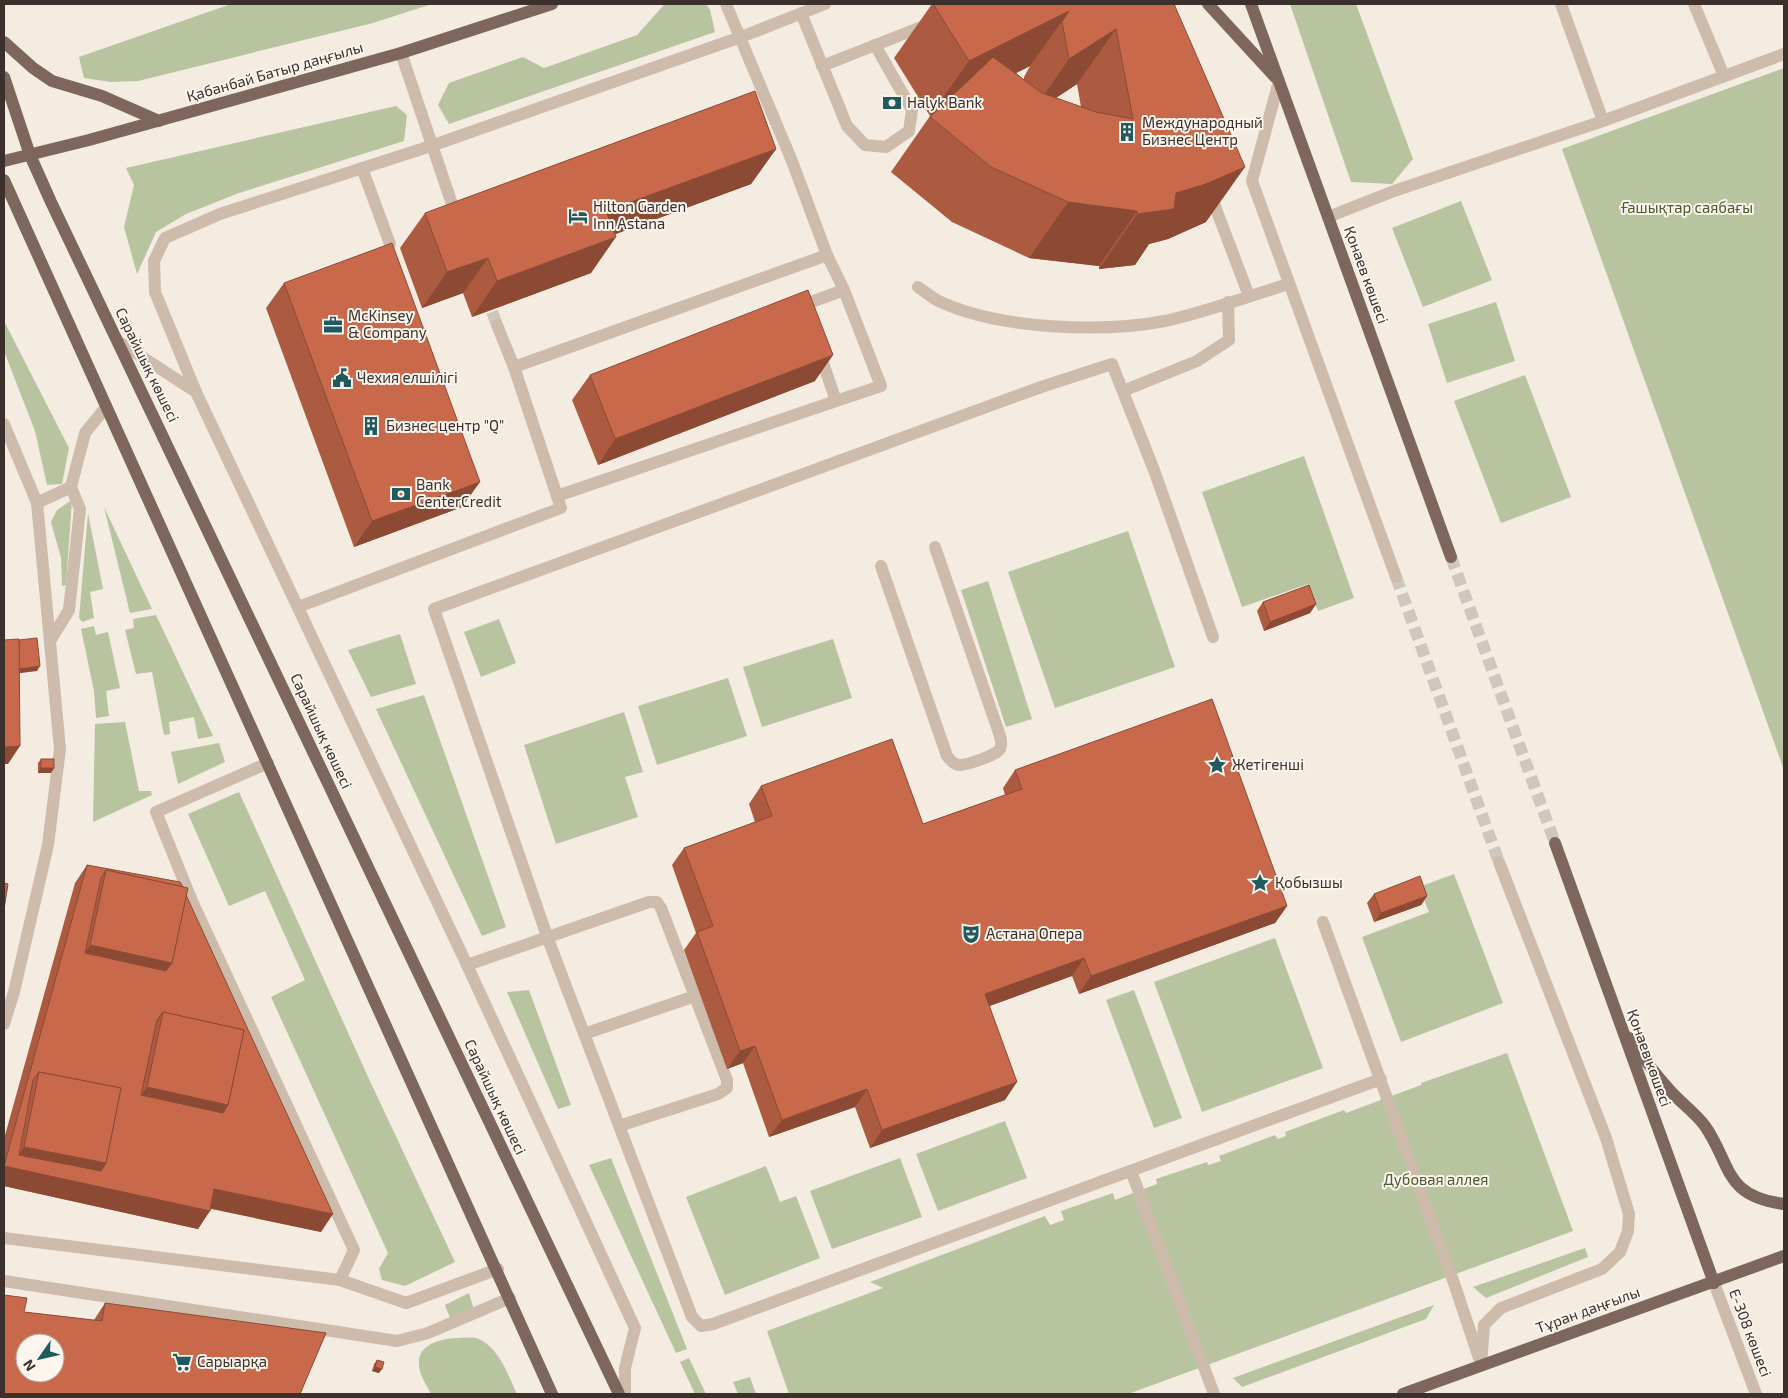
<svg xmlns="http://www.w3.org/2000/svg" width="1788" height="1398" font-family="'Exo 2',sans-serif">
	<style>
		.green { fill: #b8c4a0 }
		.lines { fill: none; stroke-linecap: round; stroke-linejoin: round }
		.minor-tunnel { stroke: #cfc6bd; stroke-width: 12; stroke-dasharray: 12 6; stroke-linecap: butt }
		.major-tunnel { stroke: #cfc6bd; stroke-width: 12; stroke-dasharray: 12 6; stroke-linecap: butt }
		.minor { stroke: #cdbbac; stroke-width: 12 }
		.major { stroke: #7d675c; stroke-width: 12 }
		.wall { fill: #ac5a40; fill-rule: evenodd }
		.shaded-wall { fill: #8c4a34 }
		.building { fill: #c8694b; stroke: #8c4a34; fill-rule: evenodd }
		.labels { text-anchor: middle; stroke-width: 4; stroke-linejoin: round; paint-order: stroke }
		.street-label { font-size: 15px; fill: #3b302b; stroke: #fbf5ee }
		.poi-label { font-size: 15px; fill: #3b302b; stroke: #fbf5ee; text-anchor: start }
		.park-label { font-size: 15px; fill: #4a5a2e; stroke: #fbf5ee }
	</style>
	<rect width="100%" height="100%" fill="#f4ebe1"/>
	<g class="green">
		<path d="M231,4H432L373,23L138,81L111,82L84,78L79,57Z"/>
		<path d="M668,4H706L710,10L715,32L449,124L438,105L449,83L523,57L544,68L637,35L664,5Z"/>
		<path d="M1290,4H1356L1413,159L1392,184L1351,182Z"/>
		<path d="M1784,68V770L1562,149Z"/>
		<path d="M396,106L407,115L404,141L239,193L186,214L156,232L137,274L124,227L134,185L126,168Z"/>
		<path d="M1461,201L1492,280L1423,307L1392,228Z"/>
		<path d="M1496,302L1515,361L1447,383L1428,324Z"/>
		<path d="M4,321L69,448L62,484L47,485L35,431L4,351Z"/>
		<path d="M1525,375L1571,497L1501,523L1454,401Z"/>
		<path d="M1304,456L1354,598L1318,611L1308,584L1242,607L1202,492Z"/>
		<path d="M72,500L66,585L62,586L61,558L51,522L57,510Z"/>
		<path d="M104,507L152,609L130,613Z"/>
		<path d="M88,513L103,589L90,592L94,618L82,622L79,618Z"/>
		<path d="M1128,531L1175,667L1055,708L1008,572Z"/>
		<path d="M988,581L1032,719L1006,727L961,590Z"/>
		<path d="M156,615L213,736L198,739L194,717L169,722L170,734L164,735L152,672L136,674L125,630L134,628L133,619Z"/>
		<path d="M499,619L516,663L481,677L464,632Z"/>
		<path d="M94,626L96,635L108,632L120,688L106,691L109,716L96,718L94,691L81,629Z"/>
		<path d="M400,634L416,684L371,697L348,650Z"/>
		<path d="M833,639L852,698L762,727L743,667Z"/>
		<path d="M728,678L747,736L657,765L638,706Z"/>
		<path d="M424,695L506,927L482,936L376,709Z"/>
		<path d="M624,712L643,772L625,777L638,817L556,844L524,745Z"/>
		<path d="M125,722L139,791H151L152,795L93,822L95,724Z"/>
		<path d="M219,743L225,762L178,784L171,752Z"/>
		<path d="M239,792L369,1079L455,1262L405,1286L382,1280L379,1269L388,1253L271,997L305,980L265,891L229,906L188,814Z"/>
		<path d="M1454,874L1503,1003L1401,1042L1362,937L1429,912L1419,887Z"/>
		<path d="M1275,938L1323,1068L1202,1112L1154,982Z"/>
		<path d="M529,990L571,1105L558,1109L507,992Z"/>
		<path d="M1134,990L1182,1118L1154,1128L1106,1000Z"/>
		<path d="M1507,1053L1573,1231L1128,1394H789L767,1331L883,1288L870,1282L1045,1216L1050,1225L1064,1220L1061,1211L1113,1193L1115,1200L1157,1184L1156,1179L1207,1162L1208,1165L1221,1161L1219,1156L1275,1135L1278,1139L1286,1136L1285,1132L1344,1110L1346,1113L1421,1085V1083Z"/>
		<path d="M1005,1121L1027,1178L938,1211L916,1154Z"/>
		<path d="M611,1158L687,1349L676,1353L589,1165Z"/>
		<path d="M900,1158L922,1217L832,1249L810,1191Z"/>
		<path d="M766,1166L780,1202L796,1196L820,1258L725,1295L686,1197Z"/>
		<path d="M1585,1248L1588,1257L1486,1298L1473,1287Z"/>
		<path d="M469,1293L474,1310L450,1318L445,1305Z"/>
		<path d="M1434,1305L1426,1319L1242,1387L1233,1378Z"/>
		<path d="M456,1338C463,1338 470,1337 476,1338C499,1346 508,1375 517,1394H431C427,1386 419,1374 419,1365C417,1344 441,1339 456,1338Z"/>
		<path d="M689,1358L706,1394H695L680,1362Z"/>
		<path d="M750,1377L756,1394H738L733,1382Z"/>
	</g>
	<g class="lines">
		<g class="minor-tunnel">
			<path d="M486,295L497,325"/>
			<path d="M1396,577L1499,862"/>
		</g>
		<path class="major-tunnel" d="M1451,557L1555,843"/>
		<g class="minor">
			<path d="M726,4L792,161L827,255L844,290L881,386L836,401"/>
			<path d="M1561,4L1603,121"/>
			<path d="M1694,4L1724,76"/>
			<path d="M801,13L847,126L865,145L886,147L909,131L912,110L875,45"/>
			<path d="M401,53L457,219"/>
			<path d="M822,66L929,24"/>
			<path d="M1279,81L1252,181L1396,577"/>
			<path d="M362,168L390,244"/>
			<path d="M1210,193L1249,296"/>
			<path d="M1328,217L1394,191L1603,121L1784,54"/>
			<path d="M918,287C926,292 934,300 943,303C1002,329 1102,333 1165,321C1206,312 1249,296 1289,284"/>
			<path d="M805,311L803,305L844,290"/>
			<path d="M119,342L196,392L467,965L635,1328L625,1368V1394"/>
			<path d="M514,367L827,255"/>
			<path d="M1123,391L1197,361L1229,340L1228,302"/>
			<path d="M196,392L155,292L154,261L165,238L220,214L431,146L741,37L825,4"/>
			<path d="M4,424L37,503L60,749L48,845L14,992L4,1024"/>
			<path d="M557,496L836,401L819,351"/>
			<path d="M37,503L71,487L85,433L106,407"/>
			<path d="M881,566L947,756C950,760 954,765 960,765C967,765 997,755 1000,749C1002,744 1001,738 999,733L935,547"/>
			<path d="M298,607L561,508L514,367L497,325"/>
			<path d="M1213,637L1154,470L1112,364L1041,387L434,609L548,939L692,1317L701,1326L713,1324L1381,1079"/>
			<path d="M50,641L69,610L80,509L71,487"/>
			<path d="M268,763L156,812L192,901L354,1250L340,1280"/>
			<path d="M1323,922L1454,1283L1479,1358"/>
			<path d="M467,965L649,902H657L661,908L727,1080V1088L718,1094L619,1126"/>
			<path d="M584,1034L695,996"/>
			<path d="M1131,1171L1214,1394"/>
			<path d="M4,1238L340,1280L406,1303L498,1269"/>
			<path d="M4,1281L397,1341L428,1333L510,1298"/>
			<path d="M1714,1283L1756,1394"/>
			<path d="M1481,1365L1484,1325L1501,1308L1602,1269L1620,1252L1628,1231L1629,1214L1606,1138L1499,862"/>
		</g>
		<g class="major">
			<path d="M1208,4L1275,77"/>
			<path d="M1251,4L1451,557"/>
			<path d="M4,42L33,68L52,81L102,96L159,121"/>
			<path d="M4,77L30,155L51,202L619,1394"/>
			<path d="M4,161L89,140L401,53L552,4"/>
			<path d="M4,180L552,1394"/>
			<path d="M1555,843L1714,1283"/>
			<path d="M1629,1038C1642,1055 1653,1072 1667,1087C1678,1101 1694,1111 1705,1126C1732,1165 1723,1196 1784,1204"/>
			<path d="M1403,1394L1784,1256"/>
		</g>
	</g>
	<g class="wall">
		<path d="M932,4H1174L1206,222L1168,239L1149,244L1135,265L1099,269V266L1029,258L952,222L891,172L930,116L894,58ZM1030,66L1024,77V80L1016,73ZM1077,84L1081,107L1056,98Z"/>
		<path d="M776,149L751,184L615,234L591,273L472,317L463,293L422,308L400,248L425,213Z"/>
		<path d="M284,283L462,507L354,547L266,308Z"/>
		<path d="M590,375L815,381L598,465L572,400Z"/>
		<path d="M1263,602L1316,604L1310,613L1264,631L1257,611Z"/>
		<path d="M41,759L54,768L51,773H38V763Z"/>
		<path d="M1015,770L1287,906L1275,923L1079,994L1072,976L989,1006L1005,1100L870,1148L855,1107L769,1137L743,1063L727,1069L684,950L696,933L672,865L684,848L755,822L749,804L761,786L923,824L1005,795L1003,788Z"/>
		<path d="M87,865L186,895L321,1232L211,1208L198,1229L4,1186V1139L75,883Z"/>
		<path d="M1374,894L1427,896L1421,905L1374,922L1367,903Z"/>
		<path d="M105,1303L300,1394L24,1312L94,1320Z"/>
		<path d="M377,1360L379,1373L372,1371L374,1364Z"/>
	</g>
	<g class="shaded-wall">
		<path d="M1069,11L1030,66L930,116L969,61Z"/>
		<path d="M1116,29L1077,84L1031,114L1069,59Z"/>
		<path d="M776,149L751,184L581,247L606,211Z"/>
		<path d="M1245,167L1206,222L1168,239L1149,244L1135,265L1099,269L1137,214L1176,193Z"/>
		<path d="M1068,202L1137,211L1099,266L1029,258Z"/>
		<path d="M616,237L591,273L472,317L497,281Z"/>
		<path d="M488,258L463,293L422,308L447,272Z"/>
		<path d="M833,355L815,381L598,465L615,439Z"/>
		<path d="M480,482L462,507L354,547L372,521Z"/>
		<path d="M1316,604L1310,613L1264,631L1270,622Z"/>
		<path d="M40,666L37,671L13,674L16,669Z"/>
		<path d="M20,746L8,764H4V747Z"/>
		<path d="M41,768H54L51,773H38Z"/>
		<path d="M1427,896L1421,905L1374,922L1381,913Z"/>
		<path d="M1287,906L1275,923L1079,994L1091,976Z"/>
		<path d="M90,945L172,963L154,989L72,971Z"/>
		<path d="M1084,958L1072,976L973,1012L985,994Z"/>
		<path d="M755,1046L743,1063L727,1069L740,1051Z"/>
		<path d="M1017,1082L1005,1100L870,1148L882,1130Z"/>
		<path d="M147,1087L228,1105L210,1131L129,1113Z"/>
		<path d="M867,1089L855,1107L769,1137L782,1120Z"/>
		<path d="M24,1147L106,1163L210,1211L198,1229L4,1186V1166L10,1167Z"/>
		<path d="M214,1189L333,1214L321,1232L202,1207Z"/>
		<path d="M375,1367L382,1369L379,1373L372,1371Z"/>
	</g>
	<g class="building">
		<path d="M933,4H1174L1245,167L1206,184L1176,193L1174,209L1137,214V211L1068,202L991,167L930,117L993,57L1042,93L1096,112L1133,119L1116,29L1069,59L1062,22L1069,11L969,61Z"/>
		<path d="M755,91L776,149L606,211L616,237L497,281L488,258L447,272L425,213Z"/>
		<path d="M392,243L480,482L372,521L284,283Z"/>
		<path d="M808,290L833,355L615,439L590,375Z"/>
		<path d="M1309,585L1316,604L1270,622L1263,602Z"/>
		<path d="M37,638L40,666L19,669V640Z"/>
		<path d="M19,639L20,746L4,747V640Z"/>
		<path d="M1212,699L1287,906L1091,976L1084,958L985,994L1017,1082L882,1130L867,1089L782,1120L755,1046L740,1051L697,932L713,926L684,848L772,816L761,786L892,739L923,824L1022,789L1015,770Z"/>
		<rect x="41" y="759" width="13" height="9"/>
		<path d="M87,865L180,882L183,887L106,870L101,878L85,953L166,971L172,963L186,895L333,1214L214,1189L210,1211L4,1166ZM163,1012L244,1030L228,1105L223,1113L141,1095L157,1020ZM39,1072L121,1088L106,1163L101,1171L19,1155L33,1080Z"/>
		<path d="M106,870L188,888L172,963L90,945Z"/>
		<path d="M1420,876L1427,896L1381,913L1374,894Z"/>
		<path d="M4,883L8,884L4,909Z"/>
		<path d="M163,1012L244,1030L228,1105L147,1087Z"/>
		<path d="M39,1072L121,1088L106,1163L24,1147Z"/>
		<path d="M4,1295L27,1298L24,1312L102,1321L105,1303L326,1333L300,1394H4ZM25,1343H55V1373H25Z"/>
		<path d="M377,1360L384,1362L382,1369L375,1367Z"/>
	</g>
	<defs>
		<g id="bank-bare" transform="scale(1.5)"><path d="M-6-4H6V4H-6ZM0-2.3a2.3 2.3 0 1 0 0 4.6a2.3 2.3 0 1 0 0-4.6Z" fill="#1f5a5e" stroke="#fbf5ee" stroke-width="2.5" paint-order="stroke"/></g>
		<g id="building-bare" transform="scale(1.5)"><path d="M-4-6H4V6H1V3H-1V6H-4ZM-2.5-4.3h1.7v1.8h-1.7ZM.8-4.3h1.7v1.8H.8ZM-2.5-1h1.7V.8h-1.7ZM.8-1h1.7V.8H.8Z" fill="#1f5a5e" stroke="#fbf5ee" stroke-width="2.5" paint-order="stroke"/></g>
		<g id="hotel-bare" transform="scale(1.5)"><path d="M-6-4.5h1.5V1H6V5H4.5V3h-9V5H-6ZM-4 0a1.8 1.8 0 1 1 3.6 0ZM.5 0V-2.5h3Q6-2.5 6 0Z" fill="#1f5a5e" stroke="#fbf5ee" stroke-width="2.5" paint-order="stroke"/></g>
		<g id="office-bare" transform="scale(1.5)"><path d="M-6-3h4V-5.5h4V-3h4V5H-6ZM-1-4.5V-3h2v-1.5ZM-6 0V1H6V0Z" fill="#1f5a5e" stroke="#fbf5ee" stroke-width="2.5" paint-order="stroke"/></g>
		<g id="civic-bare" transform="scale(1.5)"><path d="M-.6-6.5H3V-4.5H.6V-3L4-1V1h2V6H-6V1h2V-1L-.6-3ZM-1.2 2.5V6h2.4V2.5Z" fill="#1f5a5e" stroke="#fbf5ee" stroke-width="2.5" paint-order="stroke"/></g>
		<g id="sight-bare" transform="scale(1.5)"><path d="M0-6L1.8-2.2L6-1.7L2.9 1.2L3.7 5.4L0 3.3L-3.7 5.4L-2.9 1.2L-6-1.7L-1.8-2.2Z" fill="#1f5a5e" stroke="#fbf5ee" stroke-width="2.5" paint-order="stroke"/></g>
		<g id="theatre-bare" transform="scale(1.5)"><path d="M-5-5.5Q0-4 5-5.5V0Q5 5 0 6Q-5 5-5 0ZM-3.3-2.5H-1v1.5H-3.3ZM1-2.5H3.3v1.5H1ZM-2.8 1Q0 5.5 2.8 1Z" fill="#1f5a5e" stroke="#fbf5ee" stroke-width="2.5" paint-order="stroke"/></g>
		<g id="supermarket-bare" transform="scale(1.5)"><path d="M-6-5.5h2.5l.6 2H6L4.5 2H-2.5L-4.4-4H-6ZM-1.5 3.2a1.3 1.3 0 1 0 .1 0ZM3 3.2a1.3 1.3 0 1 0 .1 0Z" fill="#1f5a5e" stroke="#fbf5ee" stroke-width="2.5" paint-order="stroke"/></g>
	</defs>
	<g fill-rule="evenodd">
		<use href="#bank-bare" x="892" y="103"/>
		<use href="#building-bare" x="1127" y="132"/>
		<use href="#hotel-bare" x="578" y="216"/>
		<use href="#office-bare" x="333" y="325"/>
		<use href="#civic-bare" x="342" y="378"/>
		<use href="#building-bare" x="371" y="426"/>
		<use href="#bank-bare" x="401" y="494"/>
		<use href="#sight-bare" x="1217" y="765"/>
		<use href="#sight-bare" x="1260" y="883"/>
		<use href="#theatre-bare" x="971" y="934"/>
		<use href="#supermarket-bare" x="182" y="1362"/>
	</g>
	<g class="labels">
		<g class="street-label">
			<text transform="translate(275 72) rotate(-16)" y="5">Қабанбай Батыр даңғылы</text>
			<text transform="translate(1366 275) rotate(70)" y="5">Қонаев көшесі</text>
			<text transform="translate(147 365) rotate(64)" y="5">Сарайшық көшесі</text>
			<text transform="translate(321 731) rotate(65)" y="5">Сарайшық көшесі</text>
			<text transform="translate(1649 1058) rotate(70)" y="5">Қонаев көшесі</text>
			<text transform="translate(495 1097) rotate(65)" y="5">Сарайшық көшесі</text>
			<text transform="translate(1588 1310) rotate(-20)" y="5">Тұран даңғылы</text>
			<text transform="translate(1750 1333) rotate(69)" y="5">Е-308 көшесі</text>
		</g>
		<g class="poi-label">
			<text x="907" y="108">Halyk Bank</text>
			<text x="1142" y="128">Международный<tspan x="1142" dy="17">Бизнес Центр</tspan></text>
			<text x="593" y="212">Hilton Garden<tspan x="593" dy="17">Inn Astana</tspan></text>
			<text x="348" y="321">McKinsey<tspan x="348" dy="17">&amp; Company</tspan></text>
			<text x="357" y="383">Чехия елшілігі</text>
			<text x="386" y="431">Бизнес центр "Q"</text>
			<text x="416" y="490">Bank<tspan x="416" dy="17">CenterCredit</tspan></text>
			<text x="1232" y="770">Жетігенші</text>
			<text x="1275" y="888">Қобызшы</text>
			<text x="986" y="939">Астана Опера</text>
			<text x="197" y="1367">Сарыарқа</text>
		</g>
		<g class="park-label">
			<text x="1687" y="213">Ғашықтар саябағы</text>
			<text x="1436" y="1185">Дубовая аллея</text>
		</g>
	</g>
	<rect width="1788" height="1398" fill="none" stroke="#3b302b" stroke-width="10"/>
	<g transform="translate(40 1358) rotate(236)"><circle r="24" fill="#fbf5ee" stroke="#aea6a0"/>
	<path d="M0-4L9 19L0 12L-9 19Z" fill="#1f5a5e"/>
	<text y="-8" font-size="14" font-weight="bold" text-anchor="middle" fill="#3b302b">N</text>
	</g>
</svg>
